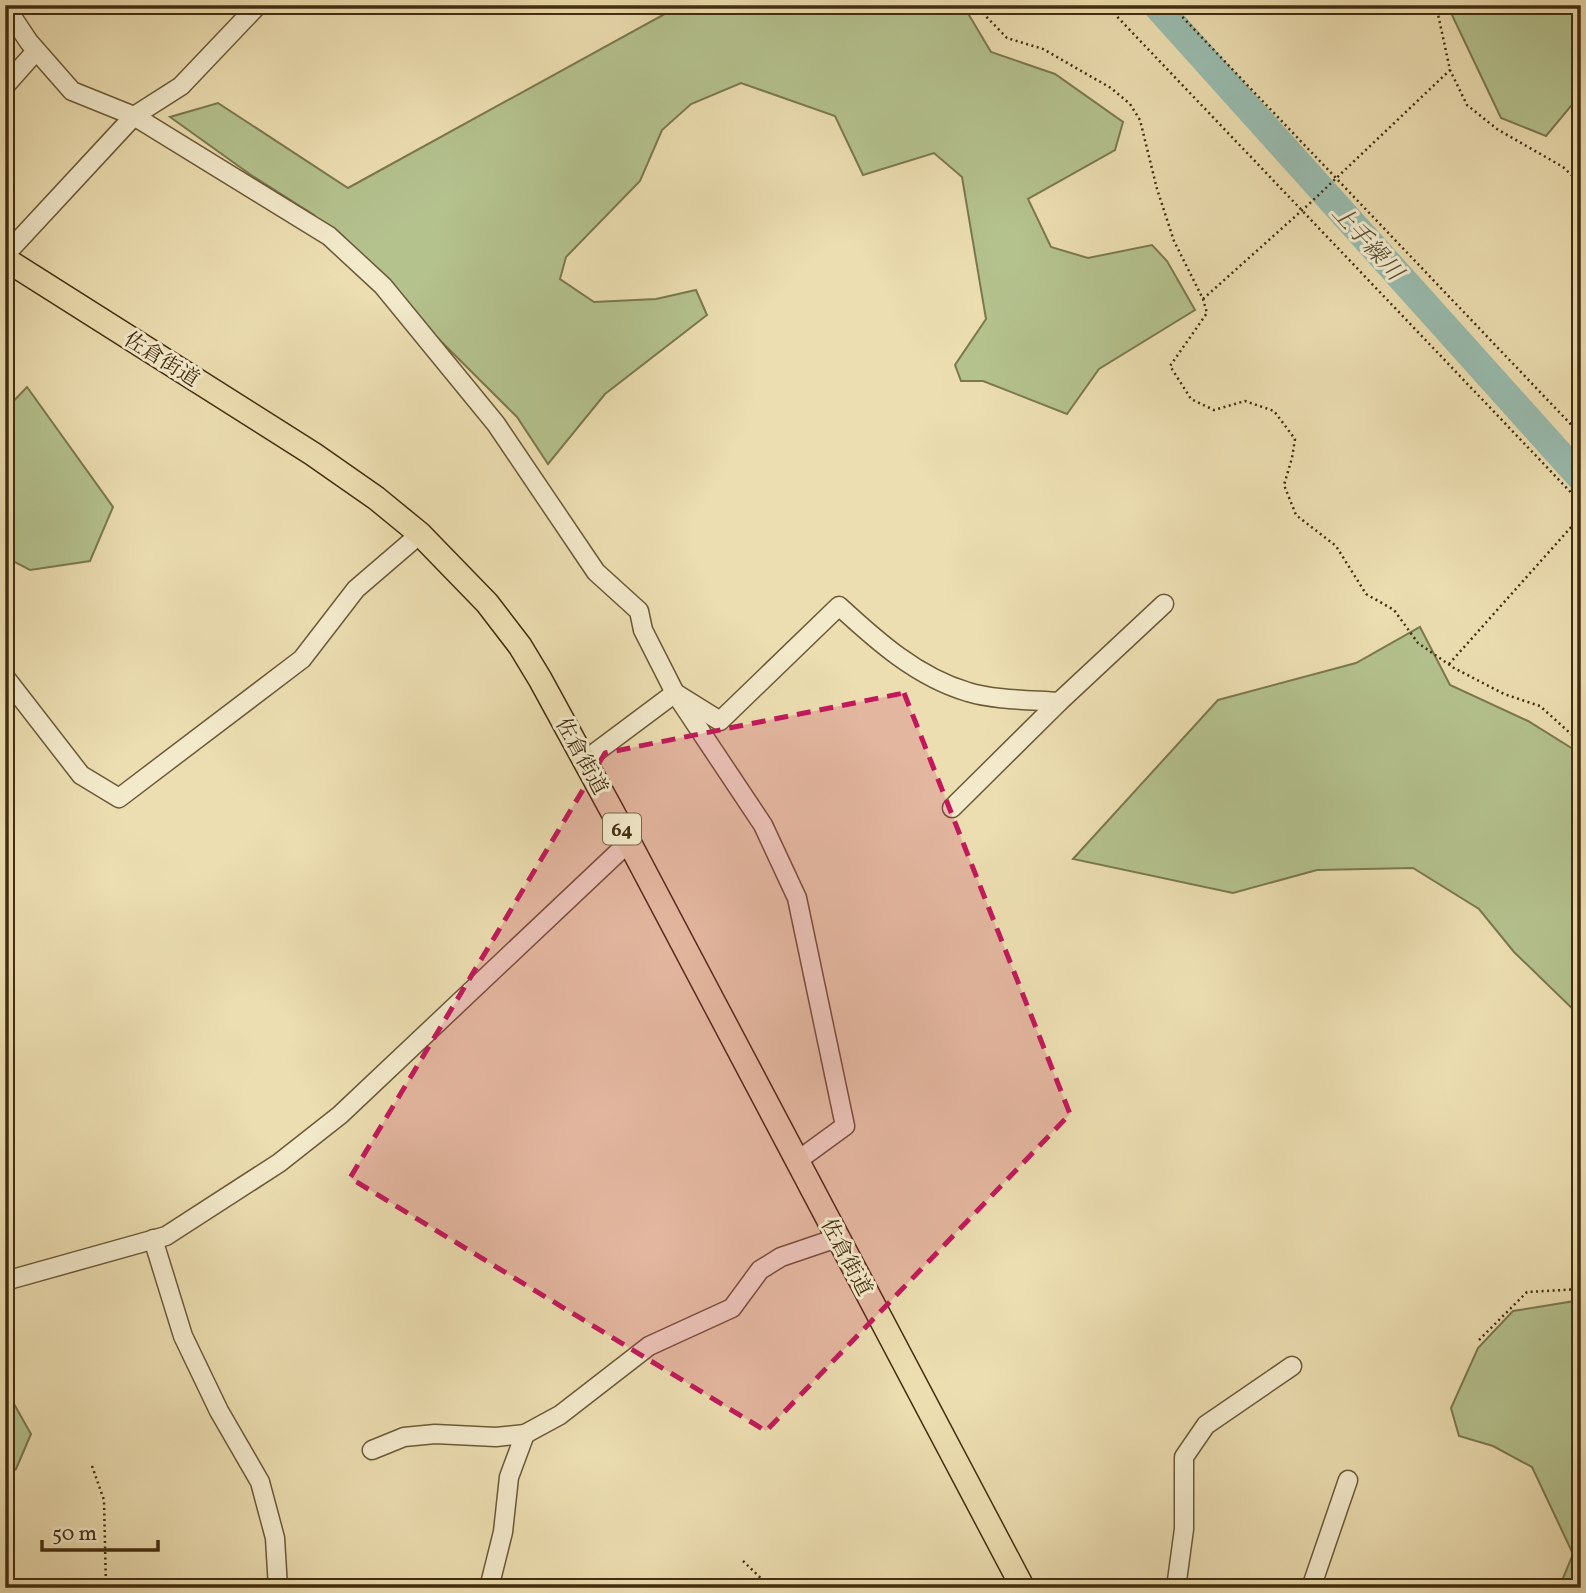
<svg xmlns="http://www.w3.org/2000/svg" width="1586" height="1593" font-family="Vollkorn,'Noto Serif JP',serif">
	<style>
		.green { fill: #b4c28e; stroke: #7b784e; stroke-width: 2 }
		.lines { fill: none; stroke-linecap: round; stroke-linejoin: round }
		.river { stroke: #99bcaf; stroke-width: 28 }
		.minor-casing { stroke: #6c5938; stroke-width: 21 }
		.major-casing { stroke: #422d0f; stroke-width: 26 }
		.path { stroke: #422d0f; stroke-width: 2.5; stroke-dasharray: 2 3.5; stroke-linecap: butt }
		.minor { stroke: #f3eacc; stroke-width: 18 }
		.major { stroke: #ecdeb1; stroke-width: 23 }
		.marked { fill: #c2185b; fill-opacity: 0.2; stroke: #c2185b; stroke-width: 5; stroke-dasharray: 14 9; stroke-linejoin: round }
		.labels { text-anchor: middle; stroke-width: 6; stroke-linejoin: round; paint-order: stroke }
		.shield { fill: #f3eacc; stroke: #776648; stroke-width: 2 }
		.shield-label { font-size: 19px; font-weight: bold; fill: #422d0f }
		.street-label { font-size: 21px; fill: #422d0f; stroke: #f3eacc }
		.water-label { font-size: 23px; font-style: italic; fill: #585137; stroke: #f3eacc }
	</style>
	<rect width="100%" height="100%" fill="#ecdeb1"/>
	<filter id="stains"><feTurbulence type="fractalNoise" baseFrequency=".00286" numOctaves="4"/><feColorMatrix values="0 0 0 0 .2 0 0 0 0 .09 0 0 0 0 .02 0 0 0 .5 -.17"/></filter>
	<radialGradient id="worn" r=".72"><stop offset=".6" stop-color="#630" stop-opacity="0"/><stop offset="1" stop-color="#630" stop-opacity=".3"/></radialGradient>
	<g class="green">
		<path d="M681,5H963L991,52L1055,74L1123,122L1115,150L1028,199L1051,247L1088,258L1152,245L1167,261L1195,310L1099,369L1067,414L983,381H961L955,365L986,319L962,177L934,153L863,175L835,116L741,83L691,104L662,130L640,181L566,257L560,279L594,302L656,299L696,290L707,315L605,394L548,464L517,417L314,215L251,175L170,117L218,103L348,188Z"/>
		<path d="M1449,5H1581V94L1546,136L1501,118L1451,13Z"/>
		<path d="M27,387L113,507L90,561L30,570L5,557V410Z"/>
		<path d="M1420,627L1450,685L1528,721L1581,754V1017L1514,952L1479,909L1413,868L1317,870L1233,893L1073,859L1218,700L1356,663Z"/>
		<path d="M1581,1300V1588H1559L1573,1554L1532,1467L1493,1446L1459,1436L1451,1408L1478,1348L1513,1311Z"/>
		<path d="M5,1388L31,1434L16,1469L5,1477Z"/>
	</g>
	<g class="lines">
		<path class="river" d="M1156,5L1581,478"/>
		<g class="minor-casing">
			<g id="minor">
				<path d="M5,6L29,42L72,91L134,116L329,236L383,286L496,424L596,572L639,611L643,630L675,693L763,825L797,898L845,1126L797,1161"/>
				<path d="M5,86L36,51"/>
				<path d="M5,255L134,116L181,86L258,5"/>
				<path d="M5,677L81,775L119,798L302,659L356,589L420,534"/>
				<path d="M584,761L675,693L720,721L839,606C877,641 917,677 968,692C993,700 1032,700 1059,702"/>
				<path d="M952,808L1059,702L1164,604"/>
				<path d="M153,1239L183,1336L219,1411L260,1482L275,1538L278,1588"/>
				<path d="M5,1281L166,1236L279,1163L340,1115L629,842"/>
				<path d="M372,1450L404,1437L435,1434L496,1437L525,1434L560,1415L649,1346L732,1308L760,1270L781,1257L837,1238"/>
				<path d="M489,1588L503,1532L509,1477L525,1434"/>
				<path d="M1176,1588L1184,1529V1457L1206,1425L1292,1366"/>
				<path d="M1311,1588L1348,1480"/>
			</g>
		</g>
		<g class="major-casing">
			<path id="major" d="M5,259L313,454L376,498L420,534L487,603L520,646L540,679L629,842L1023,1588"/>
		</g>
		<g class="path">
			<path d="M975,5L1007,38L1043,49L1111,88L1130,104L1140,120L1157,189L1174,241L1203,299L1207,313L1170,366L1191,399L1214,410L1245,401L1274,411L1295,439L1292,458L1284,485L1296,515L1336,546L1366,594L1394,610L1418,643L1454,668L1504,694L1540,706L1581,743"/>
			<path d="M1106,5L1581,503"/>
			<path d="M1171,5L1581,435"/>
			<path d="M1436,5L1450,70L1467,105L1497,129L1563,167L1581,184"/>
			<path d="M1203,299L1308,205L1450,70"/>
			<path d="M1449,664L1581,516"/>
			<path d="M1479,1340L1527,1292L1581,1289"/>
			<path d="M92,1466L104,1500L106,1588"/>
			<path d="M743,1561L771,1588"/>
		</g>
		<use href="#minor" class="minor"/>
		<use href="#major" class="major"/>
	</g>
	<path class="marked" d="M904,693L1070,1114L766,1431L350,1178L605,753Z"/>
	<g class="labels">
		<rect class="shield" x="603" y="813.5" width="38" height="31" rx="5"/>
		<g class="shield-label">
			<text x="622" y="836">64</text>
		</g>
		<g class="street-label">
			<text transform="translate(162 359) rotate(32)" y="7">佐倉街道</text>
			<text transform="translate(582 756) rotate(61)" y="7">佐倉街道</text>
			<text transform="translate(847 1257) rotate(62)" y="7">佐倉街道</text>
		</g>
		<g class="water-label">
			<text transform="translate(1368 242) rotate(48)" y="8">上手繰川</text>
		</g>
	</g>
	<rect width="1586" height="1593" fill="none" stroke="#ecdeb1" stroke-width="28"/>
	<rect x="7" y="7" width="1572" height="1579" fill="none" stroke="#422d0f" stroke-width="3.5"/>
	<rect x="14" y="14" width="1558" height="1565" fill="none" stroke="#422d0f" stroke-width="2"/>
	<path d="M42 1540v10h116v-10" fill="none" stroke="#422d0f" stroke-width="3.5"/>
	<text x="52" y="1540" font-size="21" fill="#422d0f" stroke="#f3eacc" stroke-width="5" paint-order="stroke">50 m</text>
	<rect width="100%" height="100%" filter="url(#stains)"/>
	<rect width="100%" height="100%" fill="url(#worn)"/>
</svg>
